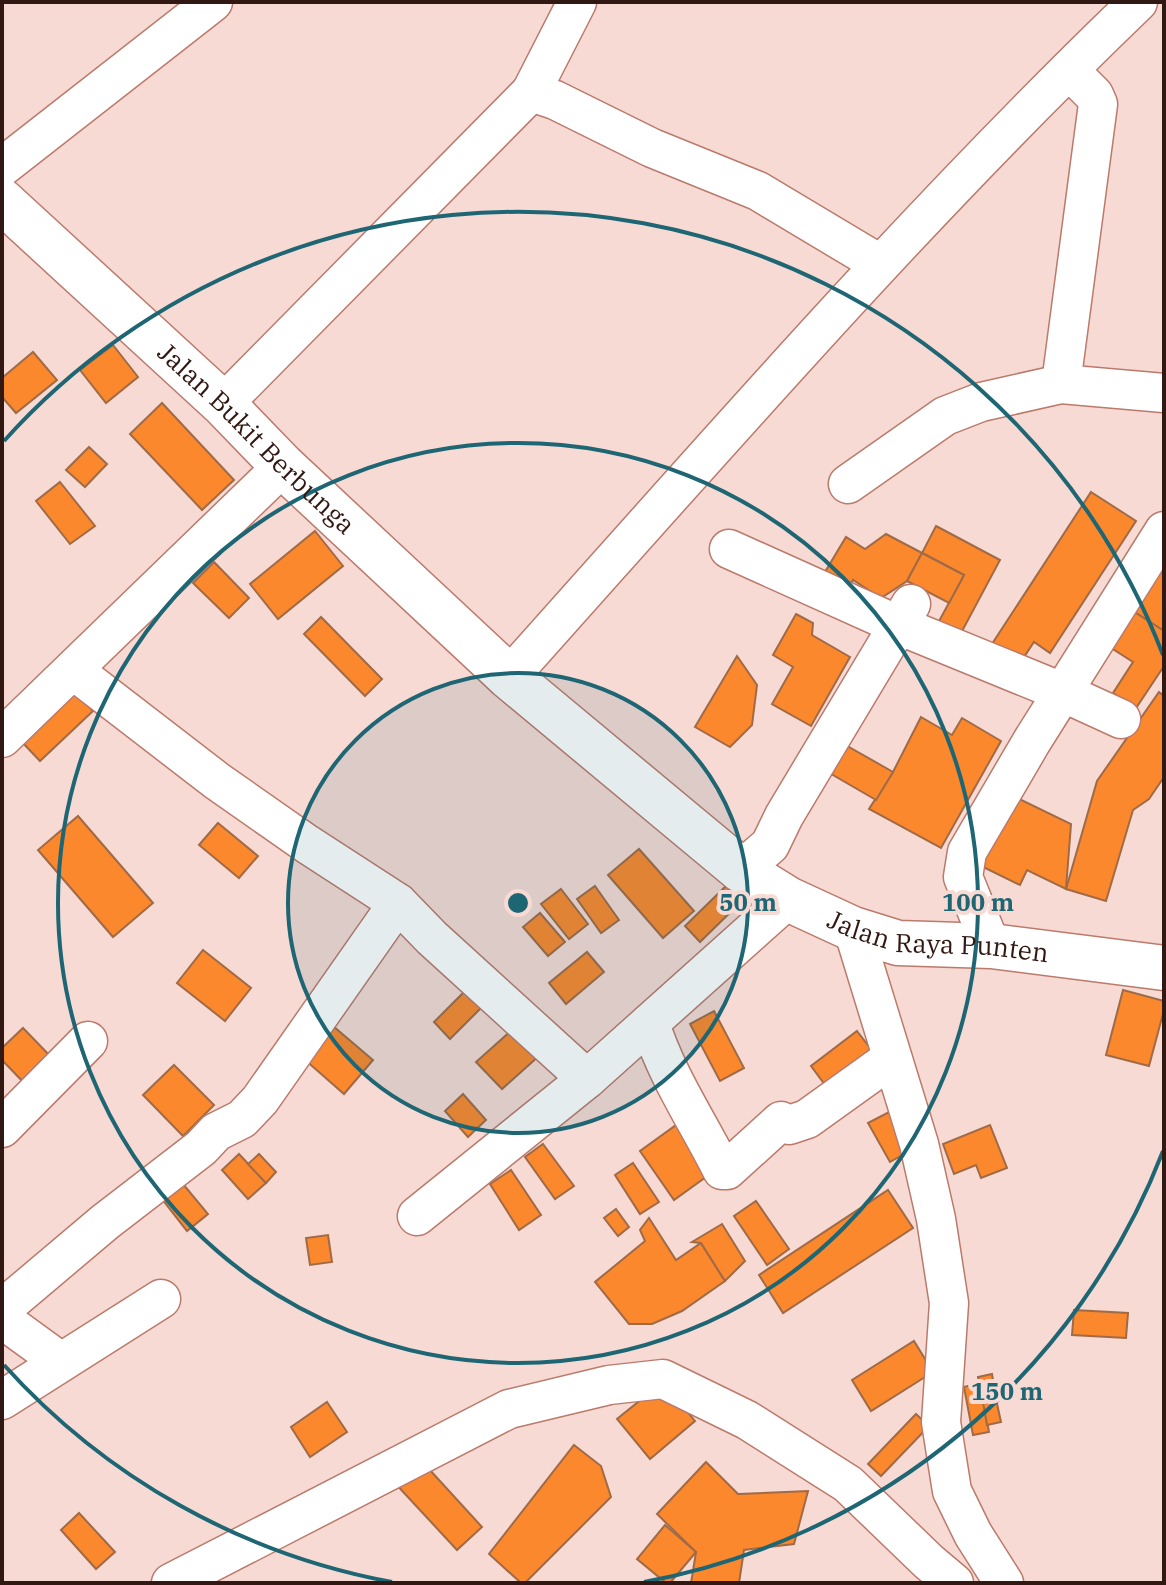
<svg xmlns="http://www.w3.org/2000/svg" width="1166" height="1585" font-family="'IBM Plex Serif',serif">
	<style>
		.building { fill: #fb882d; stroke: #a06a47; stroke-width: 2 }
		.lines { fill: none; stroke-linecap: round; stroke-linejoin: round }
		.minor-casing { stroke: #bb7a6b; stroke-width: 41 }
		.major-casing { stroke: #bb7a6b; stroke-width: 47 }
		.minor { stroke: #fff; stroke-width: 38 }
		.major { stroke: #fff; stroke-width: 44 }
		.ring { fill: none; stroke: #1e6674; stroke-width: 4 }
		.labels { text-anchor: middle; stroke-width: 8; stroke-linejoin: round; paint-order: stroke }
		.street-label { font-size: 26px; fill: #311812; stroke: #f7dad3 }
		.centre { fill: #1e6674; stroke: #f7dad3; stroke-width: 4 }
		.ring-label { font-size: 24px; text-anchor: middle; font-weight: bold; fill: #1e6674; stroke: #f7dad3; stroke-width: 8; stroke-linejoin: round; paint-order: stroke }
	</style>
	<rect width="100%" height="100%" fill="#f7dad3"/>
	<g class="building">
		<path d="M113,345L138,377L106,403L80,370Z"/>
		<path d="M33,352L57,380L16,413L2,397V378Z"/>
		<path d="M162,403L234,480L202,510L130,434Z"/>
		<path d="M89,447L107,464L85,487L66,470Z"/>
		<path d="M60,482L95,526L70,544L36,501Z"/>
		<path d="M1091,492L1136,521L1050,653L1034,642L1018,666L990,647Z"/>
		<path d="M936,526L1000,560L960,635L938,623L964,575L922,553Z"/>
		<path d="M315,531L343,566L278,619L250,584Z"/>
		<path d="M886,534L922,553L907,581L881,598L853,580L837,607L813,592L846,537L865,549Z"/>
		<path d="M922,553L964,575L949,603L907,581Z"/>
		<path d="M1164,555V631L1133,611Z"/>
		<path d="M214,562L249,598L229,618L193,583Z"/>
		<path d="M1133,611L1164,631V666L1136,708L1113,693L1133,662L1105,644Z"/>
		<path d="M796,614L813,623L812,635L850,657L811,726L772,704L793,667L773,655Z"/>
		<path d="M321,617L382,679L365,696L304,634Z"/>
		<path d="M737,656L757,685L752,725L730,747L695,727Z"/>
		<path d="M73,690L93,711L40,761L20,740Z"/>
		<path d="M1159,692L1164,696V777L1149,799L1133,810L1106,901L1066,889L1097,781Z"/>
		<path d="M921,717L952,735L962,718L1001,741L941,848L869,809L893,772Z"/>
		<path d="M842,743L893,772L876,800L826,771Z"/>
		<path d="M1009,794L1071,824L1066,889L1027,870L1020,885L975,863Z"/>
		<path d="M78,816L153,903L113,937L38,850Z"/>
		<path d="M218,823L258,856L239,878L199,845Z"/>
		<path d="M639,849L694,911L663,938L608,875Z"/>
		<path d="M728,884L743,900L700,942L685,926Z"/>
		<path d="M595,886L619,920L601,933L577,899Z"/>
		<path d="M561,889L588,924L569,939L541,904Z"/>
		<path d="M540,913L565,942L548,956L523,927Z"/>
		<path d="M203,950L251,988L225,1021L177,983Z"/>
		<path d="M587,952L604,972L566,1004L549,983Z"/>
		<path d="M468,988L484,1005L450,1039L434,1022Z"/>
		<path d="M1123,990L1164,1001V1010L1149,1066L1106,1055Z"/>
		<path d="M714,1011L744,1068L720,1081L690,1024Z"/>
		<path d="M333,1026L373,1060L344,1094L304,1059Z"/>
		<path d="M23,1028L55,1061L28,1087L2,1060V1048Z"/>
		<path d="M514,1028L539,1056L502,1089L476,1062Z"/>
		<path d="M857,1031L880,1061L834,1097L811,1066Z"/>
		<path d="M174,1065L214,1105L183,1136L143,1095Z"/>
		<path d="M463,1094L486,1120L468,1137L445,1111Z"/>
		<path d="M891,1111L913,1149L890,1162L868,1123Z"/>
		<path d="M683,1120L717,1169L674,1200L640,1151Z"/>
		<path d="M990,1125L1007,1168L981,1178L976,1165L954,1174L943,1144Z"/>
		<path d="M543,1144L574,1186L555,1199L525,1157Z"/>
		<path d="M239,1154L266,1183L248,1199L222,1170Z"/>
		<path d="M259,1154L276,1172L266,1183L248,1164Z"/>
		<path d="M633,1163L659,1202L640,1214L615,1175Z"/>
		<path d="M511,1170L541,1215L519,1230L490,1184Z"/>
		<path d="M178,1178L208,1214L187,1231L158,1194Z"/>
		<path d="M888,1190L913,1228L783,1313L759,1275Z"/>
		<path d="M756,1201L789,1249L767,1265L734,1216Z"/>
		<path d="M616,1209L629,1227L618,1236L604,1218Z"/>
		<path d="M649,1218L676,1260L701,1243L725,1281L682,1311L652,1324H629L595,1282L645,1241L640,1230Z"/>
		<path d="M722,1224L745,1261L725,1281L701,1243L692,1242Z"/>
		<path d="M328,1235L332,1262L310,1265L306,1238Z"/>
		<path d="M1074,1310L1128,1313L1126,1338L1072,1335Z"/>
		<path d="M914,1341L933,1372L871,1411L852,1380Z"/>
		<path d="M992,1374L996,1399L983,1402L978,1377Z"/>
		<path d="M663,1382L695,1421L650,1459L617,1419Z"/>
		<path d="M980,1383L989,1432L973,1435L964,1387Z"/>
		<path d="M996,1399L1001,1422L987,1425L983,1402Z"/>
		<path d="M327,1402L347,1432L310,1457L291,1427Z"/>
		<path d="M916,1414L929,1426L881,1476L868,1464Z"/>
		<path d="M574,1445L601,1466L611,1497L525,1583H521L489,1554Z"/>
		<path d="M418,1457L482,1527L457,1550L393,1481Z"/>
		<path d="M706,1462L738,1494L808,1491L794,1544L744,1550L739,1583H691L696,1552L657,1514Z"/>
		<path d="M79,1513L115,1552L96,1569L61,1530Z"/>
		<path d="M665,1525L696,1552L670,1583H666L637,1559Z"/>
	</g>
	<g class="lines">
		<g class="minor-casing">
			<g id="minor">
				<path d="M1069,70L1094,95L1098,104L1061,384L1164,393"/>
				<path d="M531,92L577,2"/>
				<path d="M2,167L213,2"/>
				<path d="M223,404L531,92L555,100L652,148L758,191L880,264"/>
				<path d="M848,484L945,416L981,402L1061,384"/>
				<path d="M729,549L898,625L1062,692L1121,719"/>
				<path d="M73,670L217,781L307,844L398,903L432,938L587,1079"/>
				<path d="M509,677C714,448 916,215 1138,2"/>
				<path d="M2,738L283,466"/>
				<path d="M741,870L770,845L784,816L911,604"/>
				<path d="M853,929L919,1144L936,1219L949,1303L941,1422L952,1491L973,1534L1004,1583"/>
				<path d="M991,946L963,877L967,852L1032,741L1164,531"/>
				<path d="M650,1023C666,1075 698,1122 722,1170H727L781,1121L789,1125L807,1119L892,1058"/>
				<path d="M2,1128L88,1041"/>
				<path d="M417,1216L587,1079L788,899"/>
				<path d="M2,1309L105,1222L201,1148L216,1132L242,1119L260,1100L398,903"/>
				<path d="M2,1319L61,1362"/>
				<path d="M2,1400L161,1299"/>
				<path d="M171,1583L509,1409L609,1385L663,1379L747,1420L848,1484L929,1562L954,1583"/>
			</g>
		</g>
		<g class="major-casing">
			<g id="major">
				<path id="s1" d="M2,201L223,404L283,466L509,677L741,870L788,899L853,929L898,943L991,946L1164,968"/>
			</g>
		</g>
		<use href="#minor" class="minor"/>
		<use href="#major" class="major"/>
	</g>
	<circle cx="518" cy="903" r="230" fill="#1e6674" fill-opacity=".12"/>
	<g class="ring">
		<circle cx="518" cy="903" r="230"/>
		<circle cx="518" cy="903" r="460"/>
		<path d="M1163 1151A691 691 0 0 1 644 1582M392 1582A691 691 0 0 1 4 1365M4 441A691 691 0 0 1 1163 655"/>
	</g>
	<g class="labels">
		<g class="street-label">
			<text dy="9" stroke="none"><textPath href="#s1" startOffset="348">Jalan Bukit Berbunga</textPath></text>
			<text dy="9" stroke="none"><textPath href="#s1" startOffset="1210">Jalan Raya Punten</textPath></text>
		</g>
	</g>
	<circle cx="518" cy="903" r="12" class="centre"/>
	<g class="ring-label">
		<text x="748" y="911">50 m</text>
		<text x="978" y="911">100 m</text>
		<text x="1007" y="1400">150 m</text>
	</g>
	<rect width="1166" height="1585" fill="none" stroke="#311812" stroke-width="8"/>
</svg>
